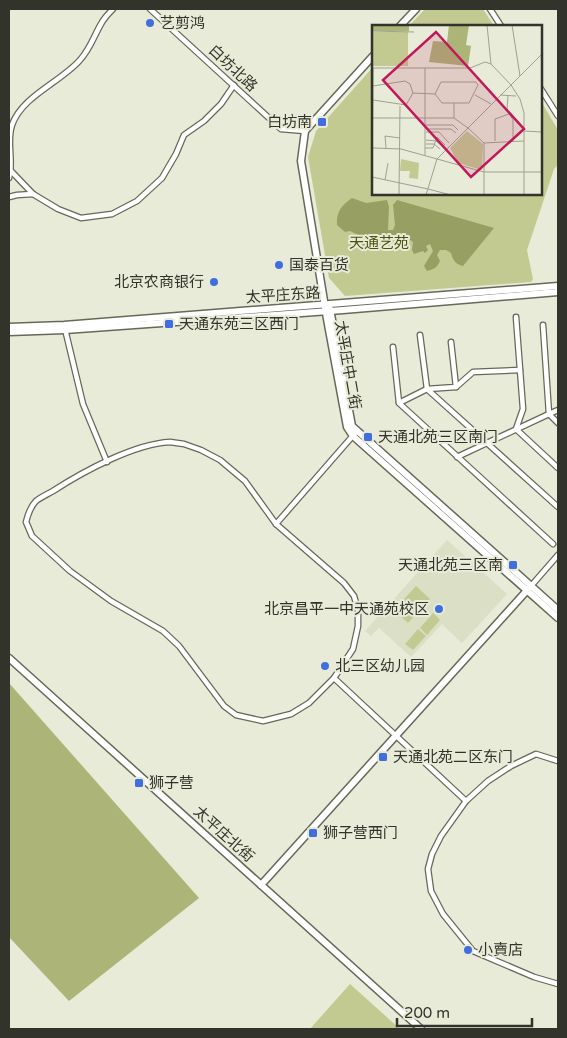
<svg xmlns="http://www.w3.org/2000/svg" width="567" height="1038" font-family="'Varela Round','Noto Sans SC',sans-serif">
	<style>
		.built { fill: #dbdfc5 }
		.green { fill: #c2ca92 }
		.forest { fill: #acb577 }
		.water { fill: #979f62 }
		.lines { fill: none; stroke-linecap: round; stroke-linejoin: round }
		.street-casing { stroke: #666958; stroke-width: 7 }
		.secondary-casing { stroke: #666958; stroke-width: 9 }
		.street { stroke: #fff; stroke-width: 4.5 }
		.secondary { stroke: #fff; stroke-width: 6 }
		.poi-dot { fill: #416edf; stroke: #e7ebd7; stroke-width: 2 }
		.labels { text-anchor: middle; stroke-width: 4; stroke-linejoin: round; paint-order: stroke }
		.poi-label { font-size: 15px; fill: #32332b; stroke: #e7ebd7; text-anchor: start }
		.street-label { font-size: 15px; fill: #32332b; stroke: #e7ebd7 }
		.park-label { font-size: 15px; fill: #4d540b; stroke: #e7ebd7 }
		.inset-road { fill: none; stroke: #9fa192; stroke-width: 1 }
		.view { fill: #c2185b; fill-opacity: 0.15; stroke: #c2185b; stroke-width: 2.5 }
		.inset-edge { fill: none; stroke: #32332b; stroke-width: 2.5 }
	</style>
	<rect width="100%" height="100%" fill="#e7ebd7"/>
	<path class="built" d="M447,540L507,594L462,643L442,624L411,657L379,628L371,636L365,631Z"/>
	<g class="green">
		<path d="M425,9H483L494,26H409Z"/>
		<path d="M373,67V194H541V101L558,130V165L554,169L527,250L533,279L531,282L345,296L329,278L308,157L316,131Z"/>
		<path d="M416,586L430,599L408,623L394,610Z"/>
		<path d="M433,613L440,620L427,635L420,628Z"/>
		<path d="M418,629L426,636L413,650L405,644Z"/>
		<path d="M350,984L400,1029H310Z"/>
	</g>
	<path class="forest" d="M9,683L199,898L69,1001L9,937Z"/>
	<path class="water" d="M352,198L366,203L387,200L389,207L388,230H393L395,225L393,205L397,200L494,228L463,266C455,264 453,260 451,253L446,250H440L437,255L440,261C437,268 434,269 427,271L424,266L433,251L430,244L426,246L428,250L425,253L423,251L414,254L412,250L413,242C407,237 399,236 392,236L387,241L380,239L370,241L367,249L362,248L360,236L350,231L345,232L337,225C336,212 342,205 352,198Z"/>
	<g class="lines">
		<g class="street-casing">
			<g id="street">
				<path d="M150,9L281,129L305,131"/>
				<path d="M490,9L501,26"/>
				<path d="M541,89L558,116"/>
				<path d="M11,171L33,194L58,209L81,218L112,214L137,201L162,178L176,154L184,135L204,121L221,104L234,85"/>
				<path d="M9,178C14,161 6,142 12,125C22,96 61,82 80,60C90,49 94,36 101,24C104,18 109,13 113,9"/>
				<path d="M9,197L17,195L33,194"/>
				<path d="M516,317L523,409L516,429L558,468"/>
				<path d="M543,325L549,414L558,410"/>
				<path d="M65,329L83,404L107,462"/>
				<path d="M420,335L427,389L558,507"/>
				<path d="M393,347L399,403L553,544"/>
				<path d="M456,387L473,372L520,370"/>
				<path d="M399,403L427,389L456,387L451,342"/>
				<path d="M170,442L184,444L201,450L220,460L245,481L276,524L344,583L354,596L358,610V626L353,649L334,678L309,703L291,714L263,721L236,715L224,706L179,646L163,631L111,601L70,571L32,536L26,522C28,514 31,506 36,501C41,497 48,494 53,491C84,471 134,444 170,442Z"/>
				<path d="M457,457L549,414L558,423"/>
				<path d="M276,524L357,431"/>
				<path d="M531,586L558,555"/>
				<path d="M334,678L466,801"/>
				<path d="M558,761L536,754L511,766L488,781L466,801L441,836L432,854L428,869L431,891L443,914L473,951L534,977L558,984"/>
			</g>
		</g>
		<g class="secondary-casing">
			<g id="secondary">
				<path d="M400,26L416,9"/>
				<path d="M373,56L305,131L301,161L327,319L347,427L353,436L558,618"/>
				<path d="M330,309L352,426L558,610"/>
				<path d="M9,327L64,325L558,286"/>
				<path d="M9,332L65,330L343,310L558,292"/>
				<path d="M9,658L421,1029"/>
				<path d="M261,885L531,586"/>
			</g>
		</g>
		<use href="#street" class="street"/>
		<use href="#secondary" class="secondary"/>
	</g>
	<g class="poi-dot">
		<circle cx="150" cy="23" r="5"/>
		<rect x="317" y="117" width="10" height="10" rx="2.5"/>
		<circle cx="279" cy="265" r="5"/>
		<circle cx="214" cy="282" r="5"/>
		<rect x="164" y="319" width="10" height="10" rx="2.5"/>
		<rect x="363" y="432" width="10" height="10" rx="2.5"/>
		<rect x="508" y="560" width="10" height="10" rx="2.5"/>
		<circle cx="439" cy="609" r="5"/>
		<circle cx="325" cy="666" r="5"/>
		<rect x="378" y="752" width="10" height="10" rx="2.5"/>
		<rect x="134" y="778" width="10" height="10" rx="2.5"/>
		<rect x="308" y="828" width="10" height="10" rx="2.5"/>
		<circle cx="468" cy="950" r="5"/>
	</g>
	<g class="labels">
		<g class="poi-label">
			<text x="160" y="28">艺剪鸿</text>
			<text x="312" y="127" text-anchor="end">白坊南</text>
			<text x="289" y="270">国泰百货</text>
			<text x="204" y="287" text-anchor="end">北京农商银行</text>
			<text x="179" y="329">天通东苑三区西门</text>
			<text x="378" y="442">天通北苑三区南门</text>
			<text x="503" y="570" text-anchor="end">天通北苑三区南</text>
			<text x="429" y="614" text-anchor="end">北京昌平一中天通苑校区</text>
			<text x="335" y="671">北三区幼儿园</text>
			<text x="393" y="762">天通北苑二区东门</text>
			<text x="149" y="788">狮子营</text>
			<text x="323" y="838">狮子营西门</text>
			<text x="478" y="955">小賣店</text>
		</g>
		<g class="street-label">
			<text transform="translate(233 68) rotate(43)" y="5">白坊北路</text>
			<text transform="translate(283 295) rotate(-4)" y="5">太平庄东路</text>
			<text transform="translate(348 365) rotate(80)" y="5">太平庄中二街</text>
			<text transform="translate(224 834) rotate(42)" y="5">太平庄北街</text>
		</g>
		<g class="park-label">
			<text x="379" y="248">天通艺苑</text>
		</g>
	</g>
	<g transform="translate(372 25)">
		<rect width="170" height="170" fill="#e7ebd7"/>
		<path d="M0,7H36V41H0ZM95,106L111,119L110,145L86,138L78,123ZM29,134L47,138L46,154L37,153L38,146H28Z" fill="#c2ca92"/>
		<path d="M0,0H37V6H0ZM77,0H97L94,20L99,21L96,41L57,37L61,16L75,17Z" fill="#acb577"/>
		<path class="inset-road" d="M115,0L119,39M140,0L148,51M0,6L42,7M1,43H98L113,37L119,39L139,60L170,29M69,57H104L106,60L97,78H70L63,69ZM139,60L148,74L152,88V170M1,61L33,56L38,59L41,68L34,80L1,75M41,68L63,69M103,70L119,79M128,70L144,71M136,71L135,85L141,95V116M82,78V93M0,93H82L96,103M54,100H81L86,105M96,103L112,118V170M54,104H79L84,108M152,106L170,107M54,107H67L77,118M54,115L64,116L70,121M123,116V94L137,89M112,118L152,116M54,119H62L68,124M1,123L29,124L112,147H170M14,123L13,111L28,113M53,123H61L65,112L73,120M53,130V43M65,134L139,60M0,152L56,164M13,155L16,138M56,164L79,170M0,170L1,43M27,170L28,81M54,170L65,134"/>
		<path class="view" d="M64,7L152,104L99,152L11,55Z"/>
		<rect width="170" height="170" class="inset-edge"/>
	</g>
	<rect width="567" height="1038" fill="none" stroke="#32332b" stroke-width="20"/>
	<path d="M397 1018v8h135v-8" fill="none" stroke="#32332b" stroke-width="2.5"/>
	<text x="404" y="1018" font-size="15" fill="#32332b" stroke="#e7ebd7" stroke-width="4" paint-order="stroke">200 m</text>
</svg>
